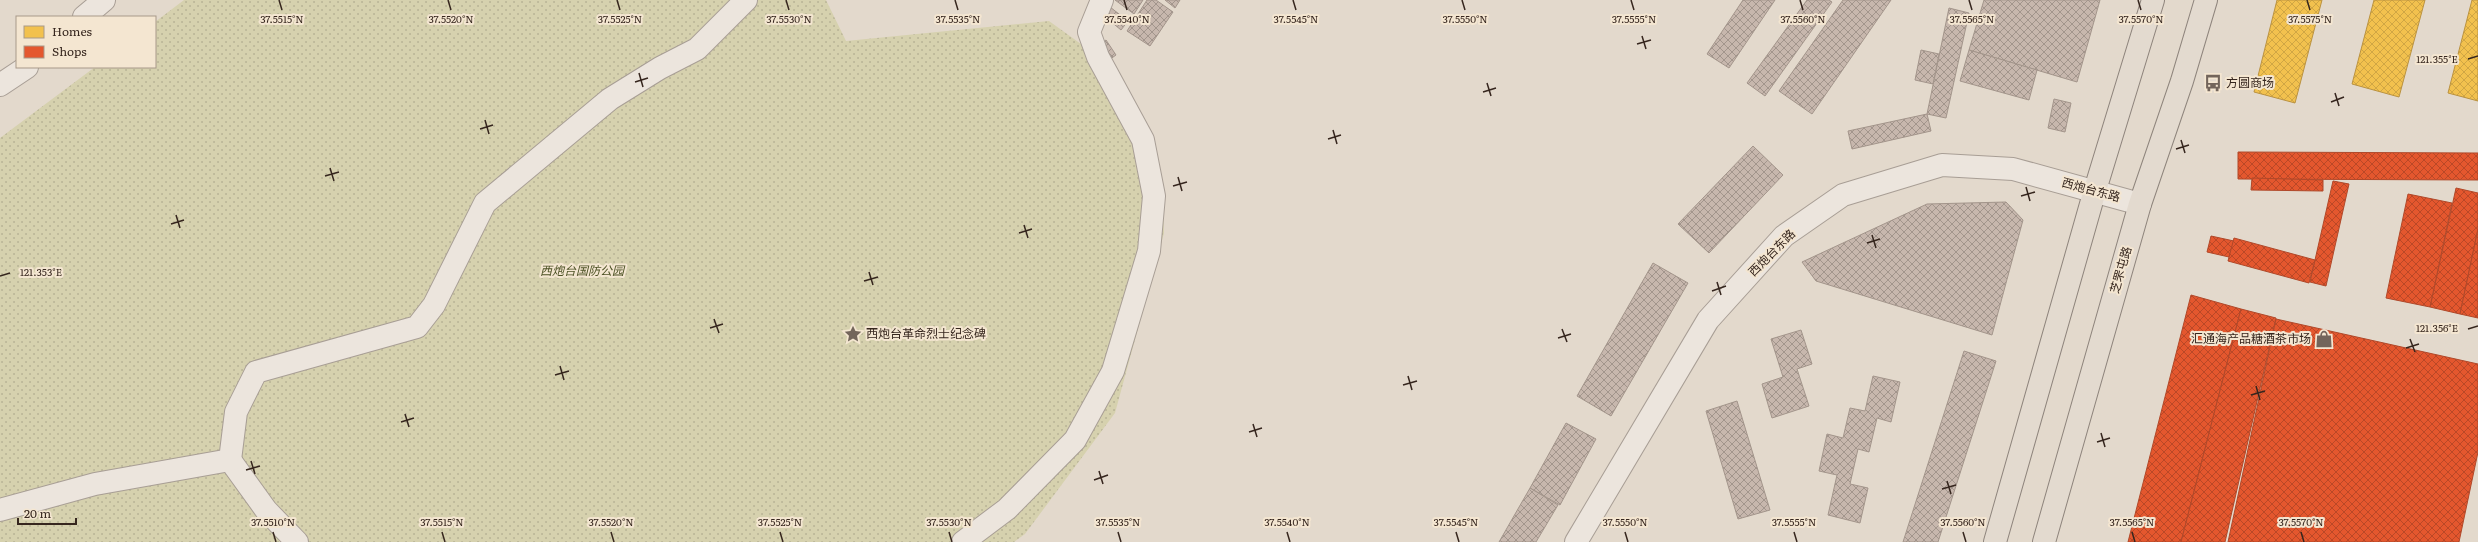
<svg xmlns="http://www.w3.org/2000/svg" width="2478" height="542" font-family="Literata,'Noto Sans SC',serif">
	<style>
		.park { fill: url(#park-dots) }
		.homes { fill: url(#homes-cross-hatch); stroke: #ba9240 }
		.shops { fill: url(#shops-cross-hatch); stroke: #b04829 }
		.building { fill: url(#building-cross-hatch); stroke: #a3958b }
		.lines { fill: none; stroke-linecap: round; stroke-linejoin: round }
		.minor-casing { stroke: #a89e95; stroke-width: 24 }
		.major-casing { stroke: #8e847c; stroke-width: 24 }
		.minor { stroke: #ece5dd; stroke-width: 22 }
		.major { stroke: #e3dacf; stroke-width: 22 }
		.ticks { fill: none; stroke: #36261e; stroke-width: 1.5 }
		.labels { text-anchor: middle; stroke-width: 4; stroke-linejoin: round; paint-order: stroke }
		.poi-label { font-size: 12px; fill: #36261e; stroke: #f4e6d1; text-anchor: start }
		.street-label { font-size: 12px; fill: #36261e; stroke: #f4e6d1 }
		.park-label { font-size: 12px; font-style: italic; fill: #4d5225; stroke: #f4e6d1 }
		.ticks-label { font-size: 10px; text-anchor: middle; fill: #36261e; stroke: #f4e6d1; stroke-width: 4; stroke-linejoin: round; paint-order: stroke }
	</style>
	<defs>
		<pattern id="park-dots" width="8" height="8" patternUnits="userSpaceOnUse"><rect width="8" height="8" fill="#d6d1ae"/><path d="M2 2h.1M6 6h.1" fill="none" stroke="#b8b395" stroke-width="1.8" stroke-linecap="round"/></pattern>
		<pattern id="homes-cross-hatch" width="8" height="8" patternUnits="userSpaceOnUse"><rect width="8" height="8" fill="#f2c14e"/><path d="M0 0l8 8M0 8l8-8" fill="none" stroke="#d0a644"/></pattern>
		<pattern id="shops-cross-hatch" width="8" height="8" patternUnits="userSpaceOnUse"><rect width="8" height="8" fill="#e4572e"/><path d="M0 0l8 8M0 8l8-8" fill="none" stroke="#ba4827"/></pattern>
		<pattern id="building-cross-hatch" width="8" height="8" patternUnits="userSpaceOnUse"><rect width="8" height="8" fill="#c7b7ad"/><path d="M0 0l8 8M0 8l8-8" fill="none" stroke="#a2958c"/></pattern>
	</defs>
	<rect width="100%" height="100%" fill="#e3d9cc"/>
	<path class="park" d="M184,0H826L846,41L1049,21L1113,67L1162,185L1164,233L1115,413L1025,534L1014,542H0V138L95,67H155V22Z"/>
	<g class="homes">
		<path d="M2277,0H2322L2295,103L2254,92Z"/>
		<path d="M2374,0H2425L2399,97L2352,84Z"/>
		<path d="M2472,0H2478V101L2448,93Z"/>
	</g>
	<g class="shops">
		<path d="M2238,152L2478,153V180L2238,179Z"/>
		<path d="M2252,178L2323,180V191L2251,190Z"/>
		<path d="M2333,181L2349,184L2326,286L2310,282Z"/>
		<path d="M2456,188L2478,193V229L2460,314L2430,307Z"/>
		<path d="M2408,194L2452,203L2430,307L2386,298Z"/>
		<path d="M2478,229V318L2460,314Z"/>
		<path d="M2211,236L2234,241L2229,257L2207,252Z"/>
		<path d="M2234,238L2315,260L2309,283L2228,261Z"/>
		<path d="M2191,295L2241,309L2181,542H2128Z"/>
		<path d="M2241,309L2276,318L2225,542H2181Z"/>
		<path d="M2276,319L2478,364V452L2459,542H2228Z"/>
	</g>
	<g class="building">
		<path d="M1115,0H1143L1134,14Z"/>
		<path d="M1147,0H1156L1173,12L1150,46L1127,31Z"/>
		<path d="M1165,0H1180L1175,8Z"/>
		<path d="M1743,0H1775L1729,68L1707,54Z"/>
		<path d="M1807,0H1829L1832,2L1765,96L1747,83Z"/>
		<path d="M1843,0H1891L1812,114L1779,91Z"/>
		<path d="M1984,0H2100L2077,82L1969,50Z"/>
		<path d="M1110,7L1128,21L1121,30L1103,15Z"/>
		<path d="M1949,8L1969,13L1946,118L1927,114Z"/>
		<path d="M1106,40L1116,55L1109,60L1099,45Z"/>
		<path d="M1921,50L1939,54L1933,84L1915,80Z"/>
		<path d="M1969,50L2037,70L2029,100L1960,81Z"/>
		<path d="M2054,99L2071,103L2065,132L2048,128Z"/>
		<path d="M1927,114L1931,131L1852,149L1848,131Z"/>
		<path d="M1753,146L1783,175L1709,253L1678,224Z"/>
		<path d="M2006,202L2023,220L1992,335L1816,281L1802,262L1927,204Z"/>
		<path d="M1653,263L1688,283L1611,416L1577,396Z"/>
		<path d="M1801,330L1812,364L1797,369L1809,406L1772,418L1762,384L1783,377L1771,339Z"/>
		<path d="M1964,351L1996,361L1938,542H1903Z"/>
		<path d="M1873,376L1900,382L1891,422L1877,418L1869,452L1858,449L1850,484L1868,488L1860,523L1828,515L1837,475L1819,471L1827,434L1843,438L1850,408L1865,411Z"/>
		<path d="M1737,401L1770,510L1738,519L1706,411Z"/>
		<path d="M1566,423L1596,439L1560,505L1530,488Z"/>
		<path d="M1530,488L1558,505L1536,542H1499Z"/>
	</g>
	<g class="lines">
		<g class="minor-casing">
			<g id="minor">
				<path d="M84,17L104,0"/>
				<path d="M0,85L27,67"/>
				<path d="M230,460L266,510L297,542"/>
				<path d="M0,510L95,484L230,460L236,412L256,372L417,327L434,305L485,203L610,99L660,68L697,49L746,0"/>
				<path d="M963,542L1007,509L1075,440L1113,371L1149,251L1154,196L1143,140L1098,57L1089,32L1102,0"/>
				<path d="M1576,542L1708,320L1784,236L1843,195L1942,165L2013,169L2140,204"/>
			</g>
		</g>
		<g class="major-casing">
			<g id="major">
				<path d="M1995,542L2095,190L2153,0"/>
				<path d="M2044,542L2140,204L2182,81L2206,0"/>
			</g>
		</g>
		<use href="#minor" class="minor"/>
		<use href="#major" class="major"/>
	</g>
	<path class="ticks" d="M279,0L282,10M448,0L451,10M617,0L620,10M786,0L789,10M955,0L958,10M1124,0L1127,10M1293,0L1296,10M1462,0L1465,10M1631,0L1634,10M1800,0L1803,10M1969,0L1972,10M2138,0L2141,10M2307,0L2310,10M1642,36L1646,49M1637,44L1651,40M2468,59L2478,56M639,73L643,87M635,82L648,78M1487,83L1491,96M1483,92L1496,88M2335,93L2339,106M2331,102L2344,97M485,120L489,134M480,129L493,125M1333,130L1337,144M1328,139L1341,135M2181,140L2185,153M2176,149L2189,145M330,168L334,181M325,176L339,172M1178,177L1182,191M1173,186L1187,182M2026,187L2030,201M2021,196L2035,192M176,215L180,228M171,224L184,220M1024,225L1028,238M1019,233L1032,229M1872,235L1876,248M1867,243L1880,239M869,272L873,285M0,276L10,273M864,281L878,277M1717,282L1721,295M1712,291L1726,286M714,319L719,333M710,328L723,324M1562,329L1567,342M2468,329L2478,326M1558,338L1571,334M2410,339L2415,352M2406,348L2419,344M560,366L564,380M555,375L569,371M1408,376L1412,390M1403,385L1417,381M2256,386L2260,400M2251,395L2265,391M405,414L409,427M401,422L414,418M1253,424L1257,437M1249,432L1262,428M2101,433L2105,447M2097,442L2110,438M251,461L255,474M246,470L260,466M1099,471L1103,484M1094,480L1108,475M1947,481L1951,494M1942,489L1956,485M273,532L276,542M442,532L445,542M611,532L614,542M780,532L783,542M949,532L952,542M1118,532L1121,542M1287,532L1290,542M1456,532L1459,542M1625,532L1628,542M1794,532L1797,542M1963,532L1966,542M2132,532L2135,542M2301,532L2304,542"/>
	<defs>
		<g id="bus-bare" transform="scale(1.38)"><path d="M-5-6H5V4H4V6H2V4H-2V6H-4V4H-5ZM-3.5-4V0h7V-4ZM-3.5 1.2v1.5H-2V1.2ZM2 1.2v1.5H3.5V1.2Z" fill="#73655b" stroke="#f4e6d1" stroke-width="2.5" paint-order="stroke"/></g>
		<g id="sight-bare" transform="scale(1.38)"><path d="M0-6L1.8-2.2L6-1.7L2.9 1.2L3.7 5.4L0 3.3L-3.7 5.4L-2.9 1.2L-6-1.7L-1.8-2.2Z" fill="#73655b" stroke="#f4e6d1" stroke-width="2.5" paint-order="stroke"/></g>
		<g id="shop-bare" transform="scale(1.38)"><path d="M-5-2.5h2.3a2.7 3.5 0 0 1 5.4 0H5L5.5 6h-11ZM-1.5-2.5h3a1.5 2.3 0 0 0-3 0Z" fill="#73655b" stroke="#f4e6d1" stroke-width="2.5" paint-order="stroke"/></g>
	</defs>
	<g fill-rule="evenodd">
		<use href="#bus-bare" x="2213" y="83"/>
		<use href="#sight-bare" x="853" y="334"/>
		<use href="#shop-bare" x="2324" y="339"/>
	</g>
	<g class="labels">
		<g class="poi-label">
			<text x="2226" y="87">方圆商场</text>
			<text x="866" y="338">西炮台革命烈士纪念碑</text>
			<text x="2311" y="343" text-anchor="end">汇通海产品糖酒茶市场</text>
		</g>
		<g class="street-label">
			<text transform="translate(2091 190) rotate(15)" y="4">西炮台东路</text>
			<text transform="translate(1772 253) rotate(-45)" y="4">西炮台东路</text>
			<text transform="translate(2121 270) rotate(-74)" y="4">芝罘屯路</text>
		</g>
		<g class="park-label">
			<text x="582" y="275">西炮台国防公园</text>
		</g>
	</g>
	<g class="ticks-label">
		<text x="282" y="23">37.5515°N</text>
		<text x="451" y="23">37.5520°N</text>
		<text x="620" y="23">37.5525°N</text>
		<text x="789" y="23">37.5530°N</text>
		<text x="958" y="23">37.5535°N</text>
		<text x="1127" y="23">37.5540°N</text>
		<text x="1296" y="23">37.5545°N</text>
		<text x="1465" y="23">37.5550°N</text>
		<text x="1634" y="23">37.5555°N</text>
		<text x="1803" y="23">37.5560°N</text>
		<text x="1972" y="23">37.5565°N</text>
		<text x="2141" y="23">37.5570°N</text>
		<text x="2310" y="23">37.5575°N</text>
		<text x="2437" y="63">121.355°E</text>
		<text x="41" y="276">121.353°E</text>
		<text x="2437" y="332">121.356°E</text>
		<text x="273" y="526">37.5510°N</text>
		<text x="442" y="526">37.5515°N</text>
		<text x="611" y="526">37.5520°N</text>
		<text x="780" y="526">37.5525°N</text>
		<text x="949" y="526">37.5530°N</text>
		<text x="1118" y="526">37.5535°N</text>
		<text x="1287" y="526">37.5540°N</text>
		<text x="1456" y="526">37.5545°N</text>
		<text x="1625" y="526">37.5550°N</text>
		<text x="1794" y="526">37.5555°N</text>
		<text x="1963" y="526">37.5560°N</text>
		<text x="2132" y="526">37.5565°N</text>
		<text x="2301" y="526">37.5570°N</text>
	</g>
	<rect x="16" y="16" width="140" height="52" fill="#f4e6d1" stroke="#a89989"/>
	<rect x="24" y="26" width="20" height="12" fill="#f2c14e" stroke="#a89989"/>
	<text x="52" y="36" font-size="12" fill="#36261e">Homes</text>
	<rect x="24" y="46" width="20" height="12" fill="#e4572e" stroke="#a89989"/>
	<text x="52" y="56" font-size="12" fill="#36261e">Shops</text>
	<path d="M18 518v6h58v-6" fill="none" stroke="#36261e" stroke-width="2"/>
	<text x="24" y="518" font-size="12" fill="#36261e" stroke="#f4e6d1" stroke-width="3" paint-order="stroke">20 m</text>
</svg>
